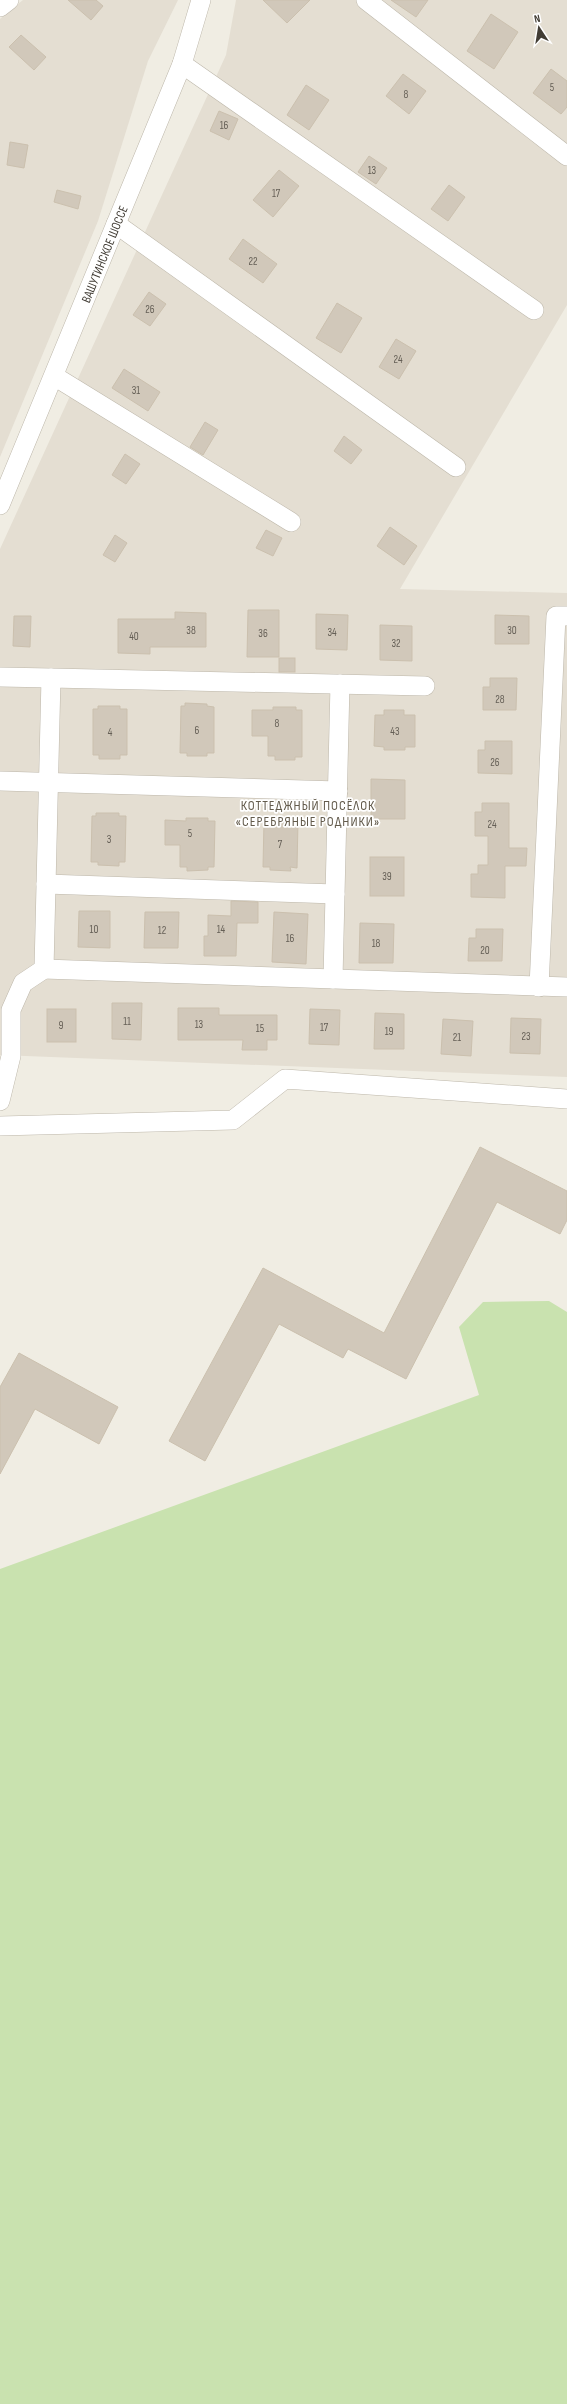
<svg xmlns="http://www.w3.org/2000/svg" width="567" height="2404" font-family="'Sofia Sans Condensed',sans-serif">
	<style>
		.residential { fill: #e4ded2 }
		.green { fill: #c9e2af }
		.building { fill: #d1c8ba; stroke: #cbc0ae }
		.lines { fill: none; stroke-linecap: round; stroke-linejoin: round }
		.minor-casing { stroke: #bdb7aa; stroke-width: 20 }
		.minor { stroke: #fff; stroke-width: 19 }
		.labels { text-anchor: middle; stroke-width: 3.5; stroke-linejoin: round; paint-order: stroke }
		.number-label { font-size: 11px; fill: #655f56 }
		.street-label { font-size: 13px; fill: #413c34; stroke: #fff }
		.neighbourhood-label { font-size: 14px; letter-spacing: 1px; fill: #635b4c; stroke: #fff }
	</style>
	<rect width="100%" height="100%" fill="#f0ede3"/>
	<g class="residential">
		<path d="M23,0H178L148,61L98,221L0,457V19Z"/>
		<path d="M236,0H567V305L400,589L567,593V1077L0,1055V549L226,55Z"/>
	</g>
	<path class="green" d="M549,1301L567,1312V2404H0V1569L479,1395L459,1327L483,1302Z"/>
	<g class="building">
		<path d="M68,0H96L103,6L91,20Z"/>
		<path d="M263,0H310L287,23Z"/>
		<path d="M391,0H428L416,17Z"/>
		<path d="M491,14L518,32L494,69L467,51Z"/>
		<path d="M21,35L46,57L34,70L9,47Z"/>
		<path d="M551,69L567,81V107L561,114L533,93Z"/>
		<path d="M403,74L426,91L409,114L386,96Z"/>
		<path d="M306,85L329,100L309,130L287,115Z"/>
		<path d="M219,111L238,119L229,140L210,131Z"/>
		<path d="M10,142L28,145L24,168L7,165Z"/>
		<path d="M369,156L387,168L376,184L358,172Z"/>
		<path d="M279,170L299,186L273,217L253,200Z"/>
		<path d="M449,185L465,197L448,221L431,209Z"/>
		<path d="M57,190L81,196L78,209L54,202Z"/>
		<path d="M243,239L277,264L263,283L229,259Z"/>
		<path d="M149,292L166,304L150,326L133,315Z"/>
		<path d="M337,303L362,318L341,353L316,338Z"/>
		<path d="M396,339L416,351L399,379L379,367Z"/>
		<path d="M124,369L160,392L148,411L112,388Z"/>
		<path d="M205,422L218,430L203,455L190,447Z"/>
		<path d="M344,436L362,450L351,464L334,451Z"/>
		<path d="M125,454L140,464L126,484L112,475Z"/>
		<path d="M390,527L417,546L404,565L377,546Z"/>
		<path d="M266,530L282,538L273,556L256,548Z"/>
		<path d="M115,535L127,543L115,562L103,555Z"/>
		<path d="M248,610H279V657H247Z"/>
		<path d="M175,612L206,613V647H150V654L118,653V619H175Z"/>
		<path d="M316,614L348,615L347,650L316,649Z"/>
		<path d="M495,615L529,616V644H495Z"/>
		<path d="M14,616H31L30,647L13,646Z"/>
		<path d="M380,625L412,626V661L380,660Z"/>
		<rect x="279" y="658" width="16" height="14"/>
		<path d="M490,678H517L516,710H483V687H490Z"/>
		<path d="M185,703L207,704V706L214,707V753H207V756H187V753H180L181,706H185Z"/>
		<path d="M98,706H120V709H127V755H120V759H99V755H93V709H98Z"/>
		<path d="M273,707H296V710H302V757H295V760H275V756H268V736H252V710H273Z"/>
		<path d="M384,710H404V715H415V747H405V750H384V747L374,746L375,715H384Z"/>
		<path d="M485,741H512V774L478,773V750H485Z"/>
		<path d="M371,779L405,780V819H371Z"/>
		<path d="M482,803H509V848H527L526,866H505V898L471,897V874H478V865H488V836H475V812H482Z"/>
		<path d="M96,813H119V816H126L125,862H119V866L98,865V862H91L92,816H96Z"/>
		<path d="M186,818H208V821H215L214,867H208V870L187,871V867H180V845H165V820L186,821Z"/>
		<path d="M269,818H291V821H298L297,868L290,867L291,871L270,870V867H263L264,821H268Z"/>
		<rect x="370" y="857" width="34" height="39"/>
		<path d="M231,901L258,902V923H237L236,956H204V936H208V915L231,916Z"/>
		<path d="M79,911H110V948L78,947Z"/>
		<path d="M145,912H179L178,948H144Z"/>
		<path d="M274,912L308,914L306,964L272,962Z"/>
		<path d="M360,923L394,924L393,963H359Z"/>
		<path d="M476,929H503L502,961H468L469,938H476Z"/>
		<path d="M112,1003H142L141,1040L112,1039Z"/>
		<path d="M178,1008H219V1015H277V1040H267V1050H242L243,1040H178Z"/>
		<rect x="47" y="1009" width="29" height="33"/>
		<path d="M310,1009L340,1010L339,1045L309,1044Z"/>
		<path d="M375,1013L404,1014V1049H374Z"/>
		<path d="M511,1018L541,1019L540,1054L510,1053Z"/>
		<path d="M443,1019L473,1021L471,1056L441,1054Z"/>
		<path d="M480,1147L567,1191V1220L560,1234L497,1202L406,1379L348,1349L343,1358L279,1324L205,1461L169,1441L263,1268L384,1333Z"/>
		<path d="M19,1353L118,1407L99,1444L35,1409L0,1474V1387Z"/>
	</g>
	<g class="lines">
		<g class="minor-casing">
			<g id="minor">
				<path d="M366,0L567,156"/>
				<path d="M0,7L9,0"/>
				<path d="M182,64L534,310"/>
				<path d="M116,224L456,467"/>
				<path d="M54,376L291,522"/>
				<path d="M0,505L182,64L201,0"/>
				<path d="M0,677L51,678"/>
				<path d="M0,781L338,791"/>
				<path d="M46,884L335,894"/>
				<path d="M44,969L567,987"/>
				<path d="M333,979L340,684"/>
				<path d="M539,987L556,616H567"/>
				<path d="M0,1101L11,1056V1010L23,983L44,969L51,678L425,686"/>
				<path d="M0,1126L233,1120L285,1079L567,1099"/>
			</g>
		</g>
		<use href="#minor" class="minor"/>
	</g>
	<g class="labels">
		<g class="number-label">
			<text x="552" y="91">5</text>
			<text x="406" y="98">8</text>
			<text x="224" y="129">16</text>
			<text x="372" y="174">13</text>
			<text x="276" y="197">17</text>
			<text x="253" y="265">22</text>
			<text x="150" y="313">26</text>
			<text x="398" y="363">24</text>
			<text x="136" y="394">31</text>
			<text x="191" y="634">38</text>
			<text x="512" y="634">30</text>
			<text x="332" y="636">34</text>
			<text x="263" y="637">36</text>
			<text x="134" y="640">40</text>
			<text x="396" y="647">32</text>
			<text x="500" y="703">28</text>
			<text x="277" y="727">8</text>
			<text x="197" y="734">6</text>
			<text x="395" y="735">43</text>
			<text x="110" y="736">4</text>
			<text x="495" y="766">26</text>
			<text x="492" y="828">24</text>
			<text x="190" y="837">5</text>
			<text x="109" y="843">3</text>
			<text x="280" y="848">7</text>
			<text x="387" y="880">39</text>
			<text x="94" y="933">10</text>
			<text x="221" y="933">14</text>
			<text x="162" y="934">12</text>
			<text x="290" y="942">16</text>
			<text x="376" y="947">18</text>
			<text x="485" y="954">20</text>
			<text x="127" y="1025">11</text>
			<text x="199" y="1028">13</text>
			<text x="61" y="1029">9</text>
			<text x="324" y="1031">17</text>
			<text x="260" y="1032">15</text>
			<text x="389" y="1035">19</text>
			<text x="526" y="1040">23</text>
			<text x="457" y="1041">21</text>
		</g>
		<g class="street-label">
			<text transform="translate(104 254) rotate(-68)" y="5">ВАШУТИНСКОЕ ШОССЕ</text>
		</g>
		<g class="neighbourhood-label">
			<text x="308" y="810">КОТТЕДЖНЫЙ ПОСЁЛОК<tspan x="308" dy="16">«СЕРЕБРЯНЫЕ РОДНИКИ»</tspan></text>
		</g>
	</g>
	<g transform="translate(539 28) rotate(348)" stroke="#ffffff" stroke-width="3" paint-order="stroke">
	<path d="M0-3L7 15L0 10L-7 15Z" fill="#413c34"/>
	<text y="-6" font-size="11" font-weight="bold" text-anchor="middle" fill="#413c34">N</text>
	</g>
</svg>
